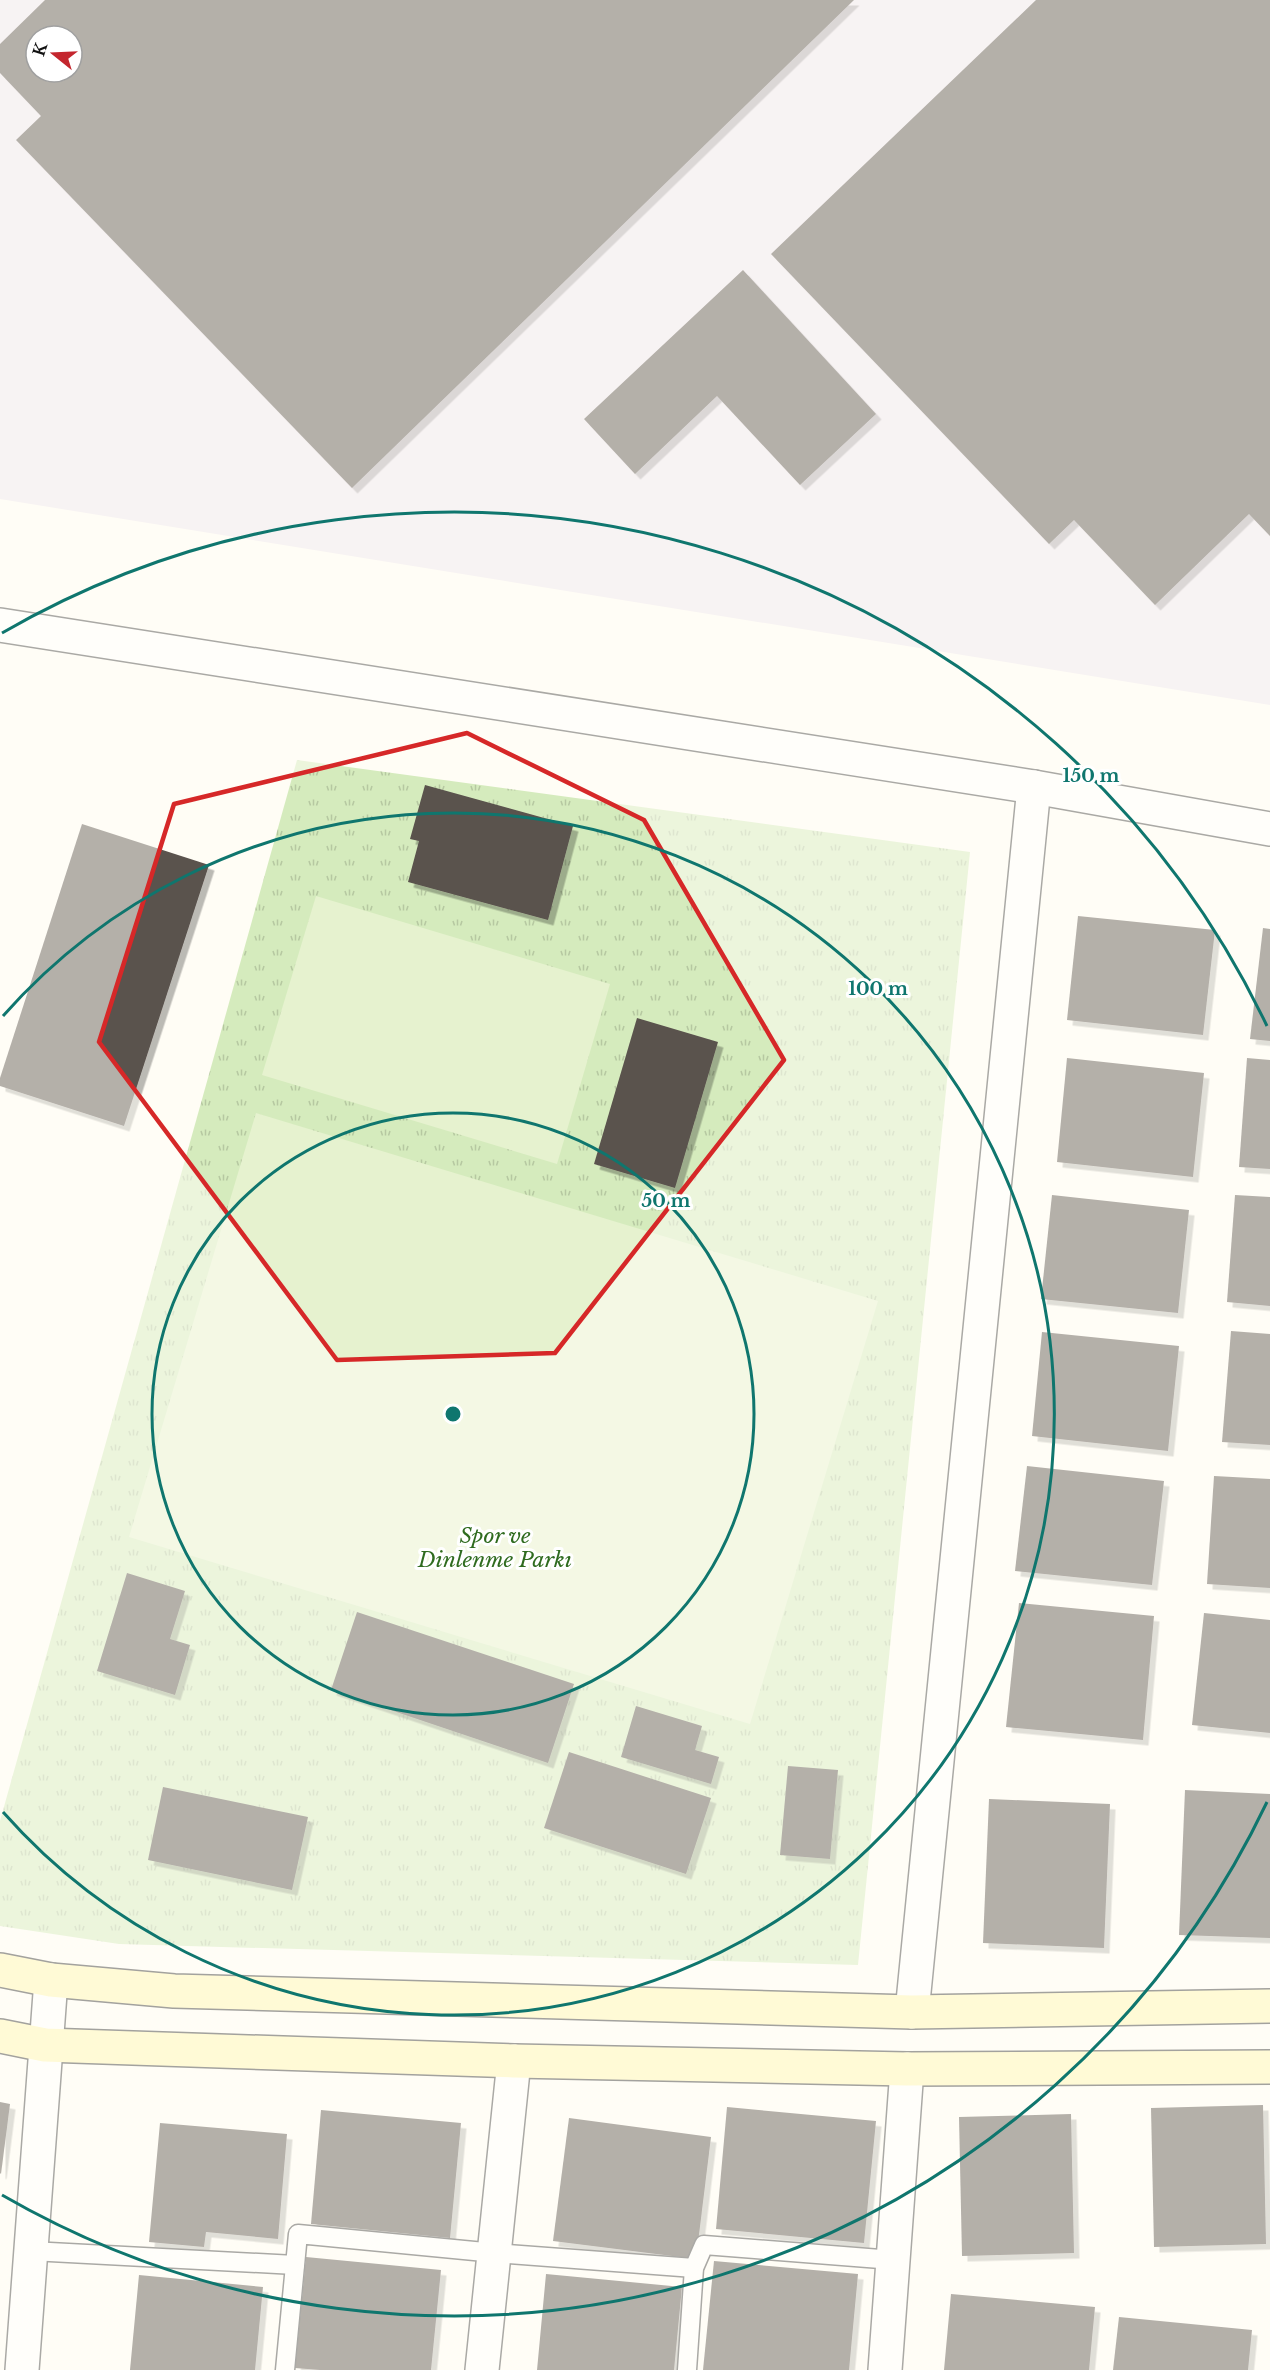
<svg xmlns="http://www.w3.org/2000/svg" width="1270" height="2370" font-family="'Libre Baskerville',serif">
	<style>
		.industrial { fill: #eee6ef; fill-rule: evenodd }
		.grass { fill: url(#grass-tufts) }
		.pitch { fill: #e6f2cf }
		.building { fill: #5a524d; fill-rule: evenodd; filter: url(#shadow) }
		.lines { fill: none; stroke-linecap: round; stroke-linejoin: round }
		.lane-casing { stroke: #444; stroke-width: 21 }
		.street-casing { stroke: #444; stroke-width: 36 }
		.secondary-casing { stroke: #333; stroke-width: 36 }
		.lane { stroke: #fff; stroke-width: 18 }
		.street { stroke: #fff; stroke-width: 33 }
		.secondary { stroke: #fff6b0; stroke-width: 33 }
		.marked { fill: none; stroke: #d62828; stroke-width: 4.5; stroke-linejoin: round }
		.ring { fill: none; stroke: #0f766e; stroke-width: 3 }
		.labels { text-anchor: middle; stroke-width: 6; stroke-linejoin: round; paint-order: stroke }
		.park-label { font-size: 21px; font-style: italic; fill: #2f6b1f; stroke: #fff }
		.centre { fill: #0f766e; stroke: #fff; stroke-width: 3 }
		.ring-label { font-size: 18px; text-anchor: middle; font-weight: bold; fill: #0f766e; stroke: #fff; stroke-width: 6; stroke-linejoin: round; paint-order: stroke }
	</style>
	<defs>
		<pattern id="grass-tufts" width="24" height="20" patternUnits="userSpaceOnUse" patternTransform="scale(1.5)"><rect width="24" height="20" fill="#d5ebbd"/><path d="M3 7l-1-3M5 7V3M7 7l1-3M15 17l-1-3M17 17v-4M19 17l1-3" fill="none" stroke="#b6c8a1"/></pattern>
		<filter id="shadow"><feDropShadow dx="5.5" dy="5.5" stdDeviation="0" flood-color="#0004"/></filter>
	</defs>
	<rect width="100%" height="100%" fill="#fffdf5"/>
	<path class="industrial" d="M0,0H1270V705L0,499ZM36,36H72V72H36Z"/>
	<path class="grass" d="M297,760L970,852L858,1965L119,1944L0,1926V1821Z"/>
	<g class="pitch">
		<path d="M316,896L610,984L557,1164L262,1075Z"/>
		<path d="M256,1113L878,1301L750,1724L129,1537Z"/>
	</g>
	<g class="building">
		<path d="M45,0H854L352,488L16,140L41,116L0,73V44ZM36,36H72V72H36Z"/>
		<path d="M1036,0H1270V536L1249,514L1155,605L1074,520L1049,544L771,254Z"/>
		<path d="M743,270L876,414L800,485L717,396L635,474L584,419Z"/>
		<path d="M425,785L573,826L548,920L408,882L419,841L410,839Z"/>
		<path d="M82,824L209,865L124,1126L0,1086V1078Z"/>
		<path d="M1078,916L1215,930L1203,1035L1067,1020Z"/>
		<path d="M1263,928L1270,929V1041L1250,1039Z"/>
		<path d="M637,1018L718,1042L675,1188L594,1164Z"/>
		<path d="M1067,1058L1204,1073L1193,1177L1057,1162Z"/>
		<path d="M1247,1058L1270,1060V1169L1239,1167Z"/>
		<path d="M1052,1195L1189,1210L1178,1313L1041,1299Z"/>
		<path d="M1235,1195L1270,1197V1306L1227,1302Z"/>
		<path d="M1231,1331L1270,1334V1445L1222,1442Z"/>
		<path d="M1042,1332L1179,1346L1168,1451L1032,1436Z"/>
		<path d="M1027,1466L1164,1481L1152,1585L1015,1571Z"/>
		<path d="M1214,1476L1270,1479V1588L1207,1584Z"/>
		<path d="M127,1573L185,1591L170,1639L190,1645L175,1695L97,1671Z"/>
		<path d="M1019,1603L1154,1616L1143,1740L1006,1727Z"/>
		<path d="M357,1612L574,1684L548,1763L331,1690Z"/>
		<path d="M1204,1613L1270,1620V1733L1192,1725Z"/>
		<path d="M636,1706L702,1726L695,1750L719,1757L711,1784L621,1757Z"/>
		<path d="M569,1752L711,1798L686,1874L544,1828Z"/>
		<path d="M788,1766L838,1770L830,1859L780,1855Z"/>
		<path d="M163,1787L308,1817L292,1890L148,1860Z"/>
		<path d="M1185,1790L1270,1794V1938L1179,1935Z"/>
		<path d="M989,1799L1110,1804L1104,1948L983,1943Z"/>
		<path d="M0,2102L10,2104L1,2174L0,2173Z"/>
		<path d="M1263,2105L1266,2244L1154,2247L1151,2108Z"/>
		<path d="M727,2107L876,2121L864,2243L716,2229Z"/>
		<path d="M321,2110L461,2123L450,2238L311,2224Z"/>
		<path d="M1071,2114L1074,2253L962,2256L959,2117Z"/>
		<path d="M569,2118L711,2137L696,2259L553,2241Z"/>
		<path d="M160,2123L287,2134L278,2239L206,2232L204,2247L149,2242Z"/>
		<path d="M306,2257L441,2270L431,2370H320L295,2368Z"/>
		<path d="M714,2261L858,2274L849,2370H703Z"/>
		<path d="M546,2274L682,2287L674,2370H537Z"/>
		<path d="M139,2275L263,2287L255,2370H130Z"/>
		<path d="M951,2294L1095,2307L1089,2370H944Z"/>
		<path d="M1119,2317L1252,2330L1248,2370H1113Z"/>
	</g>
	<g class="lines">
		<g class="lane-casing">
			<g id="lane">
				<path d="M31,2251L295,2265"/>
				<path d="M285,2370L298,2234L495,2253L694,2268"/>
				<path d="M687,2370L694,2268L704,2245L893,2260"/>
			</g>
		</g>
		<g class="street-casing">
			<g id="street">
				<path d="M0,625L1034,787L1270,829"/>
				<path d="M912,2012L1034,787"/>
				<path d="M22,2370L51,1980"/>
				<path d="M482,2370L514,2061"/>
				<path d="M885,2370L907,2069"/>
			</g>
		</g>
		<g class="secondary-casing">
			<g id="secondary">
				<path d="M0,1970L51,1980L174,1991L912,2012L1270,2006"/>
				<path d="M0,2036L45,2045L514,2061L907,2069L1270,2067"/>
			</g>
		</g>
		<use href="#lane" class="lane"/>
		<use href="#street" class="street"/>
		<use href="#secondary" class="secondary"/>
	</g>
	<path d="M0 0H1270V2370H0ZM467,733L644,820L784,1060L555,1353L337,1360L99,1042L174,804Z" fill="#fffdf5" fill-opacity=".55" fill-rule="evenodd"/>
	<path class="marked" d="M467,733L644,820L784,1060L555,1353L337,1360L99,1042L174,804Z"/>
	<g class="ring">
		<circle cx="453" cy="1414" r="301"/>
		<path d="M3 1016A601 601 0 1 1 3 1812"/>
		<path d="M1267 1802A902 902 0 0 1 2 2195M2 633A902 902 0 0 1 1267 1026"/>
	</g>
	<g class="labels">
		<g class="park-label">
			<text x="495" y="1543">Spor ve<tspan x="495" dy="24">Dinlenme Parkı</tspan></text>
		</g>
	</g>
	<circle cx="453" cy="1414" r="9" class="centre"/>
	<g class="ring-label">
		<text x="1091" y="782">150 m</text>
		<text x="878" y="995">100 m</text>
		<text x="666" y="1207">50 m</text>
	</g>
	<g transform="translate(54 54) rotate(288)"><circle r="28" fill="#ffffff" stroke="#a0a0a0" stroke-width="1.5"/>
	<path d="M0-4.5L10 22L0 15L-10 22Z" fill="#c4262e"/>
	<text y="-9" font-size="16" font-weight="bold" text-anchor="middle" fill="#111111">K</text>
	</g>
</svg>
